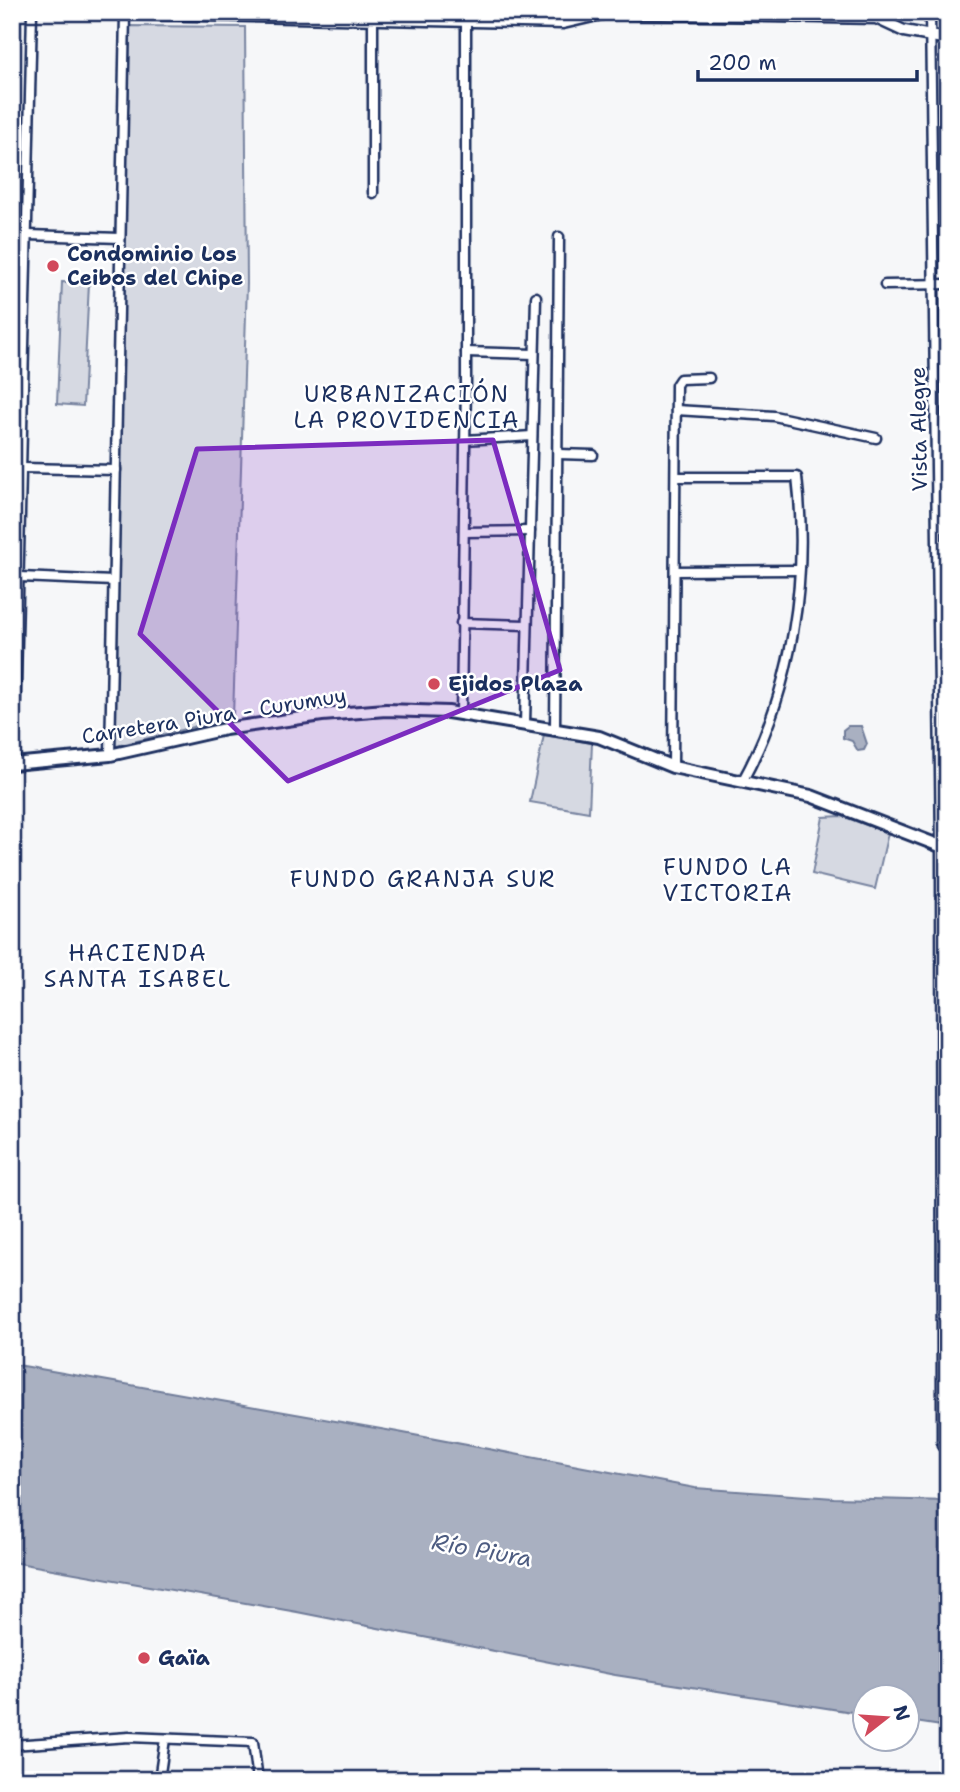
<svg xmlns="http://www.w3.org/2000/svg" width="960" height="1792" font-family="'Shantell Sans',sans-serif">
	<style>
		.built { fill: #e6e8ee }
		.green { fill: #d6d9e2; stroke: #7884a0; stroke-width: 2 }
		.water { fill: #a9b0c1; stroke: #707c99; stroke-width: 2 }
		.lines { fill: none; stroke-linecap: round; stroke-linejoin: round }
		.minor-casing { stroke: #1b2f5e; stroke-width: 13 }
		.tertiary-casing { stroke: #1b2f5e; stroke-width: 15 }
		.secondary-casing { stroke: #1b2f5e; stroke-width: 16 }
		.minor { stroke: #fff; stroke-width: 8 }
		.tertiary { stroke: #fff; stroke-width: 10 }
		.secondary { stroke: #fff; stroke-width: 10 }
		.marked { fill: #7b2cbf; fill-opacity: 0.2; stroke: #7b2cbf; stroke-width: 5; stroke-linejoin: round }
		.poi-dot { fill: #d1495b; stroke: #fff; stroke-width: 2.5 }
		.labels { text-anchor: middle; stroke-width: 5; stroke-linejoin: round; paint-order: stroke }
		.poi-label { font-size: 21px; font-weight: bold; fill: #1b2f5e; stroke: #fff; text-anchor: start }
		.street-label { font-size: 21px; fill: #1b2f5e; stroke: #fff }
		.neighbourhood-label { font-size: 23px; letter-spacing: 2px; fill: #1b2f5e; stroke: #fff }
		.water-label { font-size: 23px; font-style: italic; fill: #4d5c81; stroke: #fff }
	</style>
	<rect width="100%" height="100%" fill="#f6f7f9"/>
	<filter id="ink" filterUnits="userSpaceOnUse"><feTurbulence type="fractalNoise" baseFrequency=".0143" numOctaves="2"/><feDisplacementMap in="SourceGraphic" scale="14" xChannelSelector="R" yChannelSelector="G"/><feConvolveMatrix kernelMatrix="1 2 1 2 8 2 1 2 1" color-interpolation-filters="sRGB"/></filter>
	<g filter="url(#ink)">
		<path class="built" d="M12,25H23L12,412Z"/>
		<g class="green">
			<path d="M130,26L245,27L247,283L233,717L113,747Z"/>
			<path d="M62,282L89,283L83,406L57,404Z"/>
			<path d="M544,735L592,743L589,812L530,802Z"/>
			<path d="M842,816L888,833L875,889L812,874L823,817Z"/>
		</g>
		<g class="water">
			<path d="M848,726H861L867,744L864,750L858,751L852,741L843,738V730Z"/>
			<path d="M12,1364L398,1432L695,1488L834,1498L948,1501V1727L908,1721V1698H866L865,1714L615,1675L297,1612L12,1562Z"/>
		</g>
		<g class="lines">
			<g class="minor-casing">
				<g id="minor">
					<path d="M930,12L941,846L942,1446"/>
					<path d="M373,193V21"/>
					<path d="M28,235L120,238"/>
					<path d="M885,285L948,284"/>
					<path d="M466,352L534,354"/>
					<path d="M676,410L774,416L876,438"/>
					<path d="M465,440L532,436"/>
					<path d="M558,454L593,455"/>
					<path d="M23,468L116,470"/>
					<path d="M677,477H797C809,578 792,691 743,780"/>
					<path d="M464,532L530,531"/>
					<path d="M675,571L799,570"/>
					<path d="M20,577L113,581"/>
					<path d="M461,623L526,625"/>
					<path d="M461,714L466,382V22"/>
					<path d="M525,724L536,297"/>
					<path d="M555,730L559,237"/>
					<path d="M110,755L125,14"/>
					<path d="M14,764L32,12"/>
					<path d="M673,767L676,385L680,379L709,378"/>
					<path d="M12,1745L129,1737L253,1742L258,1780"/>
					<path d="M159,1780L165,1739"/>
				</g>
			</g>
			<g class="tertiary-casing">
				<path id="tertiary" d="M68,12L563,23L606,13L876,18L904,31L948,39"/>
			</g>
			<g class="secondary-casing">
				<path id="secondary" d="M12,764L110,755L225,729L322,715L386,710L448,712L599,737L673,767L811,796L948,849"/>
			</g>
			<use href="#minor" class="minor"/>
			<use href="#tertiary" class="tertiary"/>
			<use href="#secondary" class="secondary"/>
		</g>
	</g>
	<path class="marked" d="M493,440L560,670L288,781L140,634L197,449Z"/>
	<g class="poi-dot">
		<circle cx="53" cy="266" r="7"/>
		<circle cx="434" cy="684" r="7"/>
		<circle cx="144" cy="1658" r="7"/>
	</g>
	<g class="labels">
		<g class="poi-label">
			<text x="67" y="261">Condominio Los<tspan x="67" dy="24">Ceibos del Chipe</tspan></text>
			<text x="448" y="691">Ejidos Plaza</text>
			<text x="158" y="1665">Gaïa</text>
		</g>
		<g class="street-label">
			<text transform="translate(919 429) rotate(-91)" y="7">Vista Alegre</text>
			<text transform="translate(214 716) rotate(-9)" y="7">Carretera Piura - Curumuy</text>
		</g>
		<g class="neighbourhood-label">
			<text x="407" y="402">URBANIZACIÓN<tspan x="407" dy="26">LA PROVIDENCIA</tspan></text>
			<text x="728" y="875">FUNDO LA<tspan x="728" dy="26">VICTORIA</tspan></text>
			<text x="423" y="887">FUNDO GRANJA SUR</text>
			<text x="138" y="961">HACIENDA<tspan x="138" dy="26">SANTA ISABEL</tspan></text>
		</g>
		<g class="water-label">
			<text transform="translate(482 1550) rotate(10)" y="8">Río Piura</text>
		</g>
	</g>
	<rect width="960" height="1792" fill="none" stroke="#fff" stroke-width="42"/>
	<rect x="21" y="21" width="918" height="1750" fill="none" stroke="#1b2f5e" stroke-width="2.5" filter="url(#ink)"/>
	<g transform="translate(886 1718) rotate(73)"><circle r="33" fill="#ffffff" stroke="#a4acbf" stroke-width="2"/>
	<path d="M0-5L12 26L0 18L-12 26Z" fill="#d1495b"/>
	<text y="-10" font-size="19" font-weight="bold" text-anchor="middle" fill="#1b2f5e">N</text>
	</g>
	<path d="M698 70v10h219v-10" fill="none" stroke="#1b2f5e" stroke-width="3.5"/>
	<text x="708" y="70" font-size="21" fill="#1b2f5e" stroke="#ffffff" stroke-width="5" paint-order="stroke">200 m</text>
</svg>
